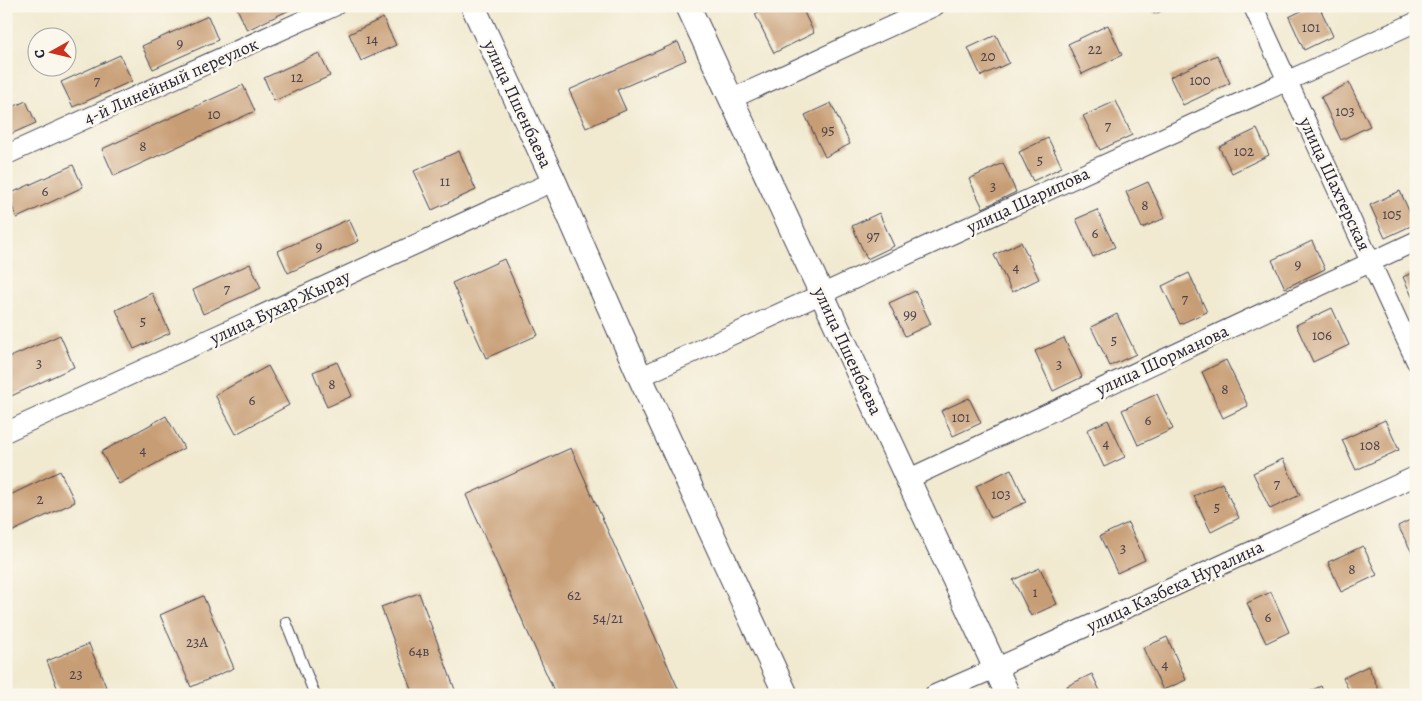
<svg xmlns="http://www.w3.org/2000/svg" width="1422" height="701" font-family="Alegreya,serif">
	<style>
		.building { fill: #c79d75 }
		.lines { fill: none; stroke-linecap: round; stroke-linejoin: round }
		.service-casing { stroke: #414052; stroke-width: 12 }
		.minor-casing { stroke: #414052; stroke-width: 21 }
		.tertiary-casing { stroke: #414052; stroke-width: 26 }
		.service { stroke: #fff; stroke-width: 10 }
		.minor { stroke: #fff; stroke-width: 19 }
		.tertiary { stroke: #fff; stroke-width: 24 }
		.labels { text-anchor: middle; stroke-width: 5; stroke-linejoin: round; paint-order: stroke }
		.number-label { font-size: 15px; fill: #4b414a }
		.street-label { font-size: 18px; fill: #22223b; stroke: #fbf7ec }
	</style>
	<rect width="100%" height="100%" fill="#fbf7ec"/>
	<filter id="ink" filterUnits="userSpaceOnUse"><feTurbulence type="fractalNoise" baseFrequency=".02" numOctaves="2"/><feDisplacementMap in="SourceGraphic" scale="10" xChannelSelector="R" yChannelSelector="G"/><feConvolveMatrix kernelMatrix="1 2 1 2 8 2 1 2 1" color-interpolation-filters="sRGB"/></filter>
	<filter id="wash" filterUnits="userSpaceOnUse"><feTurbulence type="fractalNoise" baseFrequency=".0096" numOctaves="4" result="noise"/><feDisplacementMap in="SourceGraphic" scale="20" xChannelSelector="R" yChannelSelector="G"/><feGaussianBlur stdDeviation="1.12" result="paint"/><feColorMatrix in="noise" values="0 0 0 0 0 0 0 0 0 0 0 0 0 0 0 0 0 1.4 0 .05"/><feComposite in="paint" operator="in"/></filter>
	<g filter="url(#wash)">
		<rect width="100%" height="100%" fill="#f1ead1"/>
		<g id="blocks">
			<g class="building">
				<path d="M236,6H298L247,30Z"/>
				<path d="M770,6H801L814,33L774,53L755,14Z"/>
				<path d="M1151,6H1172L1155,14Z"/>
				<path d="M1311,6H1319L1333,36L1304,50L1289,17Z"/>
				<path d="M208,16L218,40L153,69L142,46Z"/>
				<path d="M383,18L396,45L361,61L349,34Z"/>
				<path d="M1108,25L1122,55L1082,74L1068,44Z"/>
				<path d="M996,35L1009,63L981,76L968,48Z"/>
				<path d="M678,42L686,60L617,90L626,110L586,128L569,90Z"/>
				<path d="M319,53L330,76L274,101L264,78Z"/>
				<path d="M120,55L132,81L73,107L61,82Z"/>
				<path d="M1217,55L1230,83L1183,105L1170,77Z"/>
				<path d="M1349,83L1370,126L1341,140L1321,97Z"/>
				<path d="M243,85L255,111L114,176L102,149Z"/>
				<path d="M26,101L36,123L6,136V110Z"/>
				<path d="M1116,101L1132,135L1100,150L1083,116Z"/>
				<path d="M831,103L850,144L825,157L805,115Z"/>
				<path d="M1257,129L1269,155L1232,173L1219,147Z"/>
				<path d="M1048,138L1062,167L1033,181L1019,152Z"/>
				<path d="M459,151L476,190L432,210L414,171Z"/>
				<path d="M1003,163L1016,192L983,208L969,179Z"/>
				<path d="M73,165L83,187L17,218L7,195Z"/>
				<path d="M1148,182L1165,218L1142,228L1126,192Z"/>
				<path d="M1400,191L1415,224L1385,238L1370,205Z"/>
				<path d="M1097,210L1115,247L1093,257L1076,219Z"/>
				<path d="M879,213L894,246L867,259L852,226Z"/>
				<path d="M349,219L359,241L288,273L278,251Z"/>
				<path d="M1312,241L1325,269L1285,288L1272,260Z"/>
				<path d="M1021,242L1039,279L1012,292L994,255Z"/>
				<path d="M504,259L538,335L486,358L452,283Z"/>
				<path d="M250,264L261,288L203,314L193,290Z"/>
				<path d="M1416,271V305L1403,277Z"/>
				<path d="M1189,273L1207,312L1180,324L1162,286Z"/>
				<path d="M915,291L931,324L905,336L889,303Z"/>
				<path d="M152,293L170,333L134,349L116,310Z"/>
				<path d="M1332,308L1349,345L1313,362L1296,325Z"/>
				<path d="M1117,314L1136,354L1110,366L1091,327Z"/>
				<path d="M60,335L74,367L7,398L6,359Z"/>
				<path d="M1064,338L1082,377L1053,391L1035,351Z"/>
				<path d="M1226,360L1248,406L1223,418L1202,372Z"/>
				<path d="M337,362L352,396L327,407L313,372Z"/>
				<path d="M268,366L289,405L236,434L215,395Z"/>
				<path d="M1157,394L1173,429L1138,445L1122,410Z"/>
				<path d="M969,398L981,423L953,436L941,411Z"/>
				<path d="M166,416L184,448L119,484L101,452Z"/>
				<path d="M1108,420L1125,457L1104,467L1087,430Z"/>
				<path d="M1385,420L1399,450L1356,470L1342,440Z"/>
				<path d="M571,448L681,695H556L466,495Z"/>
				<path d="M1283,459L1300,495L1270,509L1253,473Z"/>
				<path d="M1011,469L1026,502L991,518L976,486Z"/>
				<path d="M60,471L75,502L11,532L6,522V497Z"/>
				<path d="M1222,483L1239,518L1211,532L1194,496Z"/>
				<path d="M1416,517V560L1398,526Z"/>
				<path d="M1128,523L1145,560L1117,573L1100,536Z"/>
				<path d="M1363,546L1377,575L1341,592L1328,562Z"/>
				<path d="M1040,568L1057,604L1031,616L1013,580Z"/>
				<path d="M1271,592L1289,632L1266,643L1247,603Z"/>
				<path d="M419,593L457,695H414L381,607Z"/>
				<path d="M203,596L234,668L191,687L160,615Z"/>
				<path d="M1167,637L1186,680L1163,690L1143,648Z"/>
				<path d="M89,644L106,687L86,695H60L47,661Z"/>
				<path d="M1368,666L1381,695H1351L1343,678Z"/>
				<path d="M1092,674L1102,695H1071L1067,686Z"/>
				<path d="M1321,686L1325,695H1302Z"/>
			</g>
		</g>
	</g>
	<g filter="url(#ink)">
		<use href="#blocks" fill-opacity="0" stroke="#414052" stroke-width="1"/>
		<g class="lines">
			<g class="service-casing">
				<path id="service" d="M286,622L315,695"/>
			</g>
			<g class="minor-casing">
				<g id="minor">
					<path d="M1253,6L1416,361"/>
					<path d="M731,99L935,6"/>
					<path d="M6,155L335,6"/>
					<path d="M640,377L1416,22"/>
					<path d="M6,432L554,181"/>
					<path d="M908,479L1416,241"/>
					<path d="M934,695L996,668L1416,476"/>
				</g>
			</g>
			<g class="tertiary-casing">
				<g id="tertiary">
					<path d="M473,6L554,181L640,377L786,695"/>
					<path d="M688,6L1008,695"/>
				</g>
			</g>
			<use href="#service" class="service"/>
			<use href="#minor" class="minor"/>
			<use href="#tertiary" class="tertiary"/>
		</g>
	</g>
	<g class="labels">
		<g class="number-label">
			<text x="1311" y="32">101</text>
			<text x="372" y="44">14</text>
			<text x="180" y="48">9</text>
			<text x="1095" y="54">22</text>
			<text x="988" y="61">20</text>
			<text x="297" y="82">12</text>
			<text x="1200" y="85">100</text>
			<text x="97" y="86">7</text>
			<text x="1345" y="116">103</text>
			<text x="214" y="119">10</text>
			<text x="1108" y="131">7</text>
			<text x="828" y="135">95</text>
			<text x="143" y="151">8</text>
			<text x="1244" y="156">102</text>
			<text x="1040" y="165">5</text>
			<text x="445" y="186">11</text>
			<text x="993" y="191">3</text>
			<text x="45" y="196">6</text>
			<text x="1145" y="210">8</text>
			<text x="1392" y="219">105</text>
			<text x="1095" y="238">6</text>
			<text x="873" y="241">97</text>
			<text x="319" y="251">9</text>
			<text x="1298" y="269">9</text>
			<text x="1016" y="272">4</text>
			<text x="227" y="294">7</text>
			<text x="1185" y="304">7</text>
			<text x="910" y="319">99</text>
			<text x="143" y="326">5</text>
			<text x="1322" y="340">106</text>
			<text x="1114" y="345">5</text>
			<text x="39" y="368">3</text>
			<text x="1059" y="369">3</text>
			<text x="332" y="389">8</text>
			<text x="1225" y="394">8</text>
			<text x="252" y="405">6</text>
			<text x="961" y="422">101</text>
			<text x="1148" y="425">6</text>
			<text x="1106" y="448">4</text>
			<text x="1370" y="450">108</text>
			<text x="143" y="455">4</text>
			<text x="1277" y="489">7</text>
			<text x="1001" y="499">103</text>
			<text x="40" y="504">2</text>
			<text x="1217" y="512">5</text>
			<text x="1123" y="553">3</text>
			<text x="1352" y="574">8</text>
			<text x="1035" y="597">1</text>
			<text x="574" y="600">62</text>
			<text x="1268" y="622">6</text>
			<text x="608" y="623">54/21</text>
			<text x="197" y="647">23А</text>
			<text x="419" y="656">64в</text>
			<text x="1165" y="669">4</text>
			<text x="76" y="679">23</text>
		</g>
		<g class="street-label">
			<text transform="translate(171 81) rotate(-24)" y="6">4-й Линейный переулок</text>
			<text transform="translate(518 104) rotate(65)" y="6">улица Пшенбаева</text>
			<text transform="translate(1335 184) rotate(65)" y="6">улица Шахтерская</text>
			<text transform="translate(1028 200) rotate(-25)" y="6">улица Шарипова</text>
			<text transform="translate(280 307) rotate(-25)" y="6">улица Бухар Жырау</text>
			<text transform="translate(848 351) rotate(65)" y="6">улица Пшенбаева</text>
			<text transform="translate(1162 360) rotate(-25)" y="6">улица Шорманова</text>
			<text transform="translate(1175 586) rotate(-25)" y="6">улица Казбека Нуралина</text>
		</g>
	</g>
	<rect width="1422" height="701" fill="none" stroke="#fbf7ec" stroke-width="25"/>
	<g transform="translate(52 52) rotate(262)"><circle r="24" fill="#fbf7ec" stroke="#a4a2a5"/>
	<path d="M0-4L9 19L0 12L-9 19Z" fill="#c8321e"/>
	<text y="-8" font-size="14" font-weight="bold" text-anchor="middle" fill="#22223b">С</text>
	</g>
</svg>
